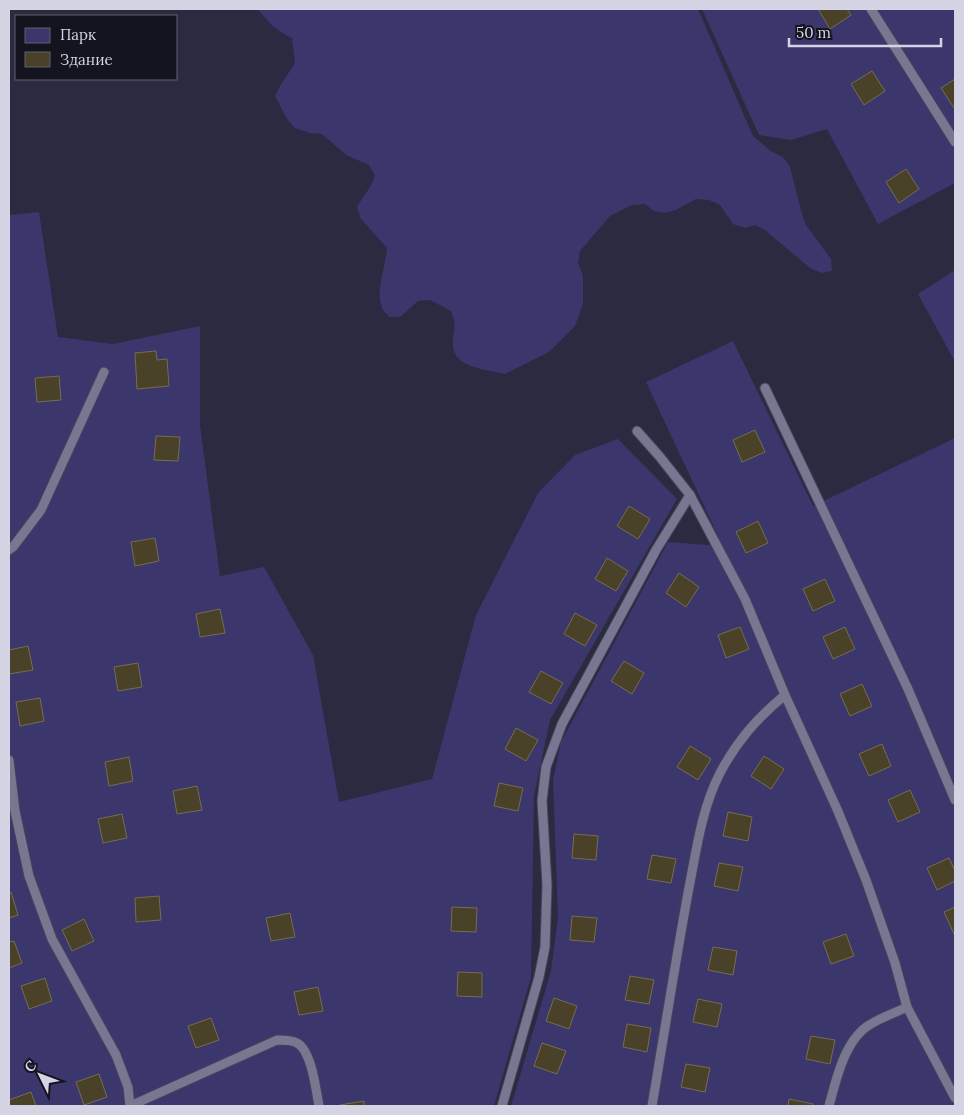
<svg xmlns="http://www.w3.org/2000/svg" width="964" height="1115" font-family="Lora,serif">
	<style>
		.green { fill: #3b366b }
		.building { fill: #494228; stroke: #756d52 }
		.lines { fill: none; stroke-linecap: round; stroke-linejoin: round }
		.lane-casing { stroke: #464458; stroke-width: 11 }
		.lane { stroke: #777792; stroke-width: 9 }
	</style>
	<rect width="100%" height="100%" fill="#2b2a41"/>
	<g class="green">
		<path d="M258,9H698L753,136L771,151L783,157L790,167L802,214L806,225L831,259L832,271L821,273L810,268L765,230L755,225L745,228L733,224L720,205L709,200L696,199L676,210L665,213L654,211L645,204L632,205L610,216L580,251L578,263L583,276V304L575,326L549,352L505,374C489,370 454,368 453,346C452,330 458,328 451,311L430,300L418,301L400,317H389C387,314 383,311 382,308C375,290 386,266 387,248L361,219L357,207C363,196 371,188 375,176L369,165L346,155L322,134L310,133L295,128L287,119L275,96L280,86L295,63L292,38C276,31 268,22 258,9Z"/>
		<path d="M702,9H955V183L878,224L827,129L791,140L759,135Z"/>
		<path d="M39,212L58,337L113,344L200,326V425L220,576L264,567L313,655L339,802L432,779L476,615L538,493L575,455L618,439L677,499L550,720L534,796L531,977L494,1106H9V215Z"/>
		<path d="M955,270V362L918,294Z"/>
		<path d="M733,341L813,506L955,438V1106H511L551,971L558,918L553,780L561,742L668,542L708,545L719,538L646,382Z"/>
	</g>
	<g class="building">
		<path d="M818,9H847L851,15L830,29Z"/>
		<path d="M872,71L885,91L864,105L851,84Z"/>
		<path d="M955,79V108H954L941,88Z"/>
		<path d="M906,169L919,189L899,203L886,182Z"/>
		<path d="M156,351L157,360L167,359L169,386L137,389L135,353Z"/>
		<path d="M59,376L61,400L37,402L35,378Z"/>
		<path d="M755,430L765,452L742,462L733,440Z"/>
		<path d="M156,436L180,437L178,461L154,460Z"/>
		<path d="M629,506L650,519L638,539L617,526Z"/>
		<path d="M758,521L768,543L746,553L736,532Z"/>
		<path d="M155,538L159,561L135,566L131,542Z"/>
		<path d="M607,558L628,571L616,591L595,579Z"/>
		<path d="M679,573L699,587L686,607L666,593Z"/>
		<path d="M825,579L835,601L813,611L803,589Z"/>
		<path d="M220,609L225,633L200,637L196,614Z"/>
		<path d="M575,613L597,625L585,646L564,634Z"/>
		<path d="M740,627L749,649L726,658L718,635Z"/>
		<path d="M845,627L855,649L833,659L823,637Z"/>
		<path d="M28,646L33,670L9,674V650Z"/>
		<path d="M624,661L644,673L632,694L611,681Z"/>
		<path d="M138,663L142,687L118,691L114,667Z"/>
		<path d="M541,671L563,683L551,704L529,692Z"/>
		<path d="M862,684L872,706L850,716L840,694Z"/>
		<path d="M40,698L44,721L20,726L16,702Z"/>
		<path d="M516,728L538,740L526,761L505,749Z"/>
		<path d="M882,744L891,766L869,776L859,754Z"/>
		<path d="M690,746L711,759L698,780L677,767Z"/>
		<path d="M764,756L784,769L771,789L751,776Z"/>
		<path d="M129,757L133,781L109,786L105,762Z"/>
		<path d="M499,783L523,788L518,811L494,806Z"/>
		<path d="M197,786L202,810L177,814L173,791Z"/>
		<path d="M910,790L920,812L898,822L888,800Z"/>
		<path d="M728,812L752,817L748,841L723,836Z"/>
		<path d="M122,814L127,838L103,843L98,819Z"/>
		<path d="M574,834L598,836L596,860L572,858Z"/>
		<path d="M652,855L676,859L671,883L647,879Z"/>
		<path d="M949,858L955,871V881L937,890L927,868Z"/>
		<path d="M719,863L743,867L738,891L714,886Z"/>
		<path d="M11,892L18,915L9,918V893Z"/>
		<path d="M159,896L161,920L136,922L135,898Z"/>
		<path d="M452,907L477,908L476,932L451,931Z"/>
		<path d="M955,907V933L954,934L944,912Z"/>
		<path d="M290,913L295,937L271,941L266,918Z"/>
		<path d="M572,916L597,918L594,942L570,940Z"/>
		<path d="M84,919L94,941L72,951L62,930Z"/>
		<path d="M846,934L854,956L831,964L823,942Z"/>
		<path d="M14,941L22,963L9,968V942Z"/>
		<path d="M713,947L737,951L733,975L708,970Z"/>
		<path d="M458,972L482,973V997L457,996Z"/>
		<path d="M630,976L654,980L649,1004L625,1000Z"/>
		<path d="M45,978L52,1001L29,1009L21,986Z"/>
		<path d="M318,987L323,1011L299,1015L294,992Z"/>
		<path d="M554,998L577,1006L569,1029L546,1021Z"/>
		<path d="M698,999L722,1004L717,1027L693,1022Z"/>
		<path d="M211,1018L219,1040L196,1048L188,1026Z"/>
		<path d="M627,1024L651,1028L647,1052L623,1047Z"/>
		<path d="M811,1036L835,1040L830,1064L806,1059Z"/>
		<path d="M542,1043L566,1051L557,1074L534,1066Z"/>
		<path d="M686,1064L710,1068L705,1092L681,1087Z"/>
		<path d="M99,1074L107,1097L84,1105L76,1082Z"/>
		<path d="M31,1092L36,1106H10L9,1100Z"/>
		<path d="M789,1099L813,1104V1106H788Z"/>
		<path d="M364,1101V1106H340V1105Z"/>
	</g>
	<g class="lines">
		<g class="lane-casing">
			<g id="lane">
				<path d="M871,9L955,142"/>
				<path d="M765,388L908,689L955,800"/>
				<path d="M637,431L660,457L690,495L745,599L785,695L837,809L866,880L895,963L907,1007L955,1098"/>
				<path d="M9,550L13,547L41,510L104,372"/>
				<path d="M9,760L15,811L29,876L52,939L116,1055L128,1087L130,1106"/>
				<path d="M130,1106L277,1040C282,1040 292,1040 297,1043C312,1051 316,1091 319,1106"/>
				<path d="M502,1106L539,977L545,947L547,885L542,801L546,767L562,724L656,550L690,495"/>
				<path d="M652,1106C664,1035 675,964 688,893C696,853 701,810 720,773C737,741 757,718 785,695"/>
				<path d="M829,1106C836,1080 845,1038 871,1024C882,1017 895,1013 907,1007"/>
			</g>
		</g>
		<use href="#lane" class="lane"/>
	</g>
	<rect width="964" height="1115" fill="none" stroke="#d4d4e4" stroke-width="20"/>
	<rect x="15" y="15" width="162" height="65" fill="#14141f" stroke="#61616e"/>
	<rect x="25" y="28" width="25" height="15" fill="#3b366b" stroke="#61616e"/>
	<text x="60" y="40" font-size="15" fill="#d4d4e4">Парк</text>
	<rect x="25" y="52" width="25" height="15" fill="#494228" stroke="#61616e"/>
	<text x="60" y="65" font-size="15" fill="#d4d4e4">Здание</text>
	<g transform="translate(40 1075) rotate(312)" stroke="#14141f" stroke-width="4" paint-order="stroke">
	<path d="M0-4L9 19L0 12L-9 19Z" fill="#d4d4e4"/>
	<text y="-8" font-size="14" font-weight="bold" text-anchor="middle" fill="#d4d4e4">С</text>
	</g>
	<path d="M789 38v8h152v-8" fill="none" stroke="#d4d4e4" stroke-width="2.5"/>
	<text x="796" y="38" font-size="15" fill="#d4d4e4" stroke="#14141f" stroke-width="4" paint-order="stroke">50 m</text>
</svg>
